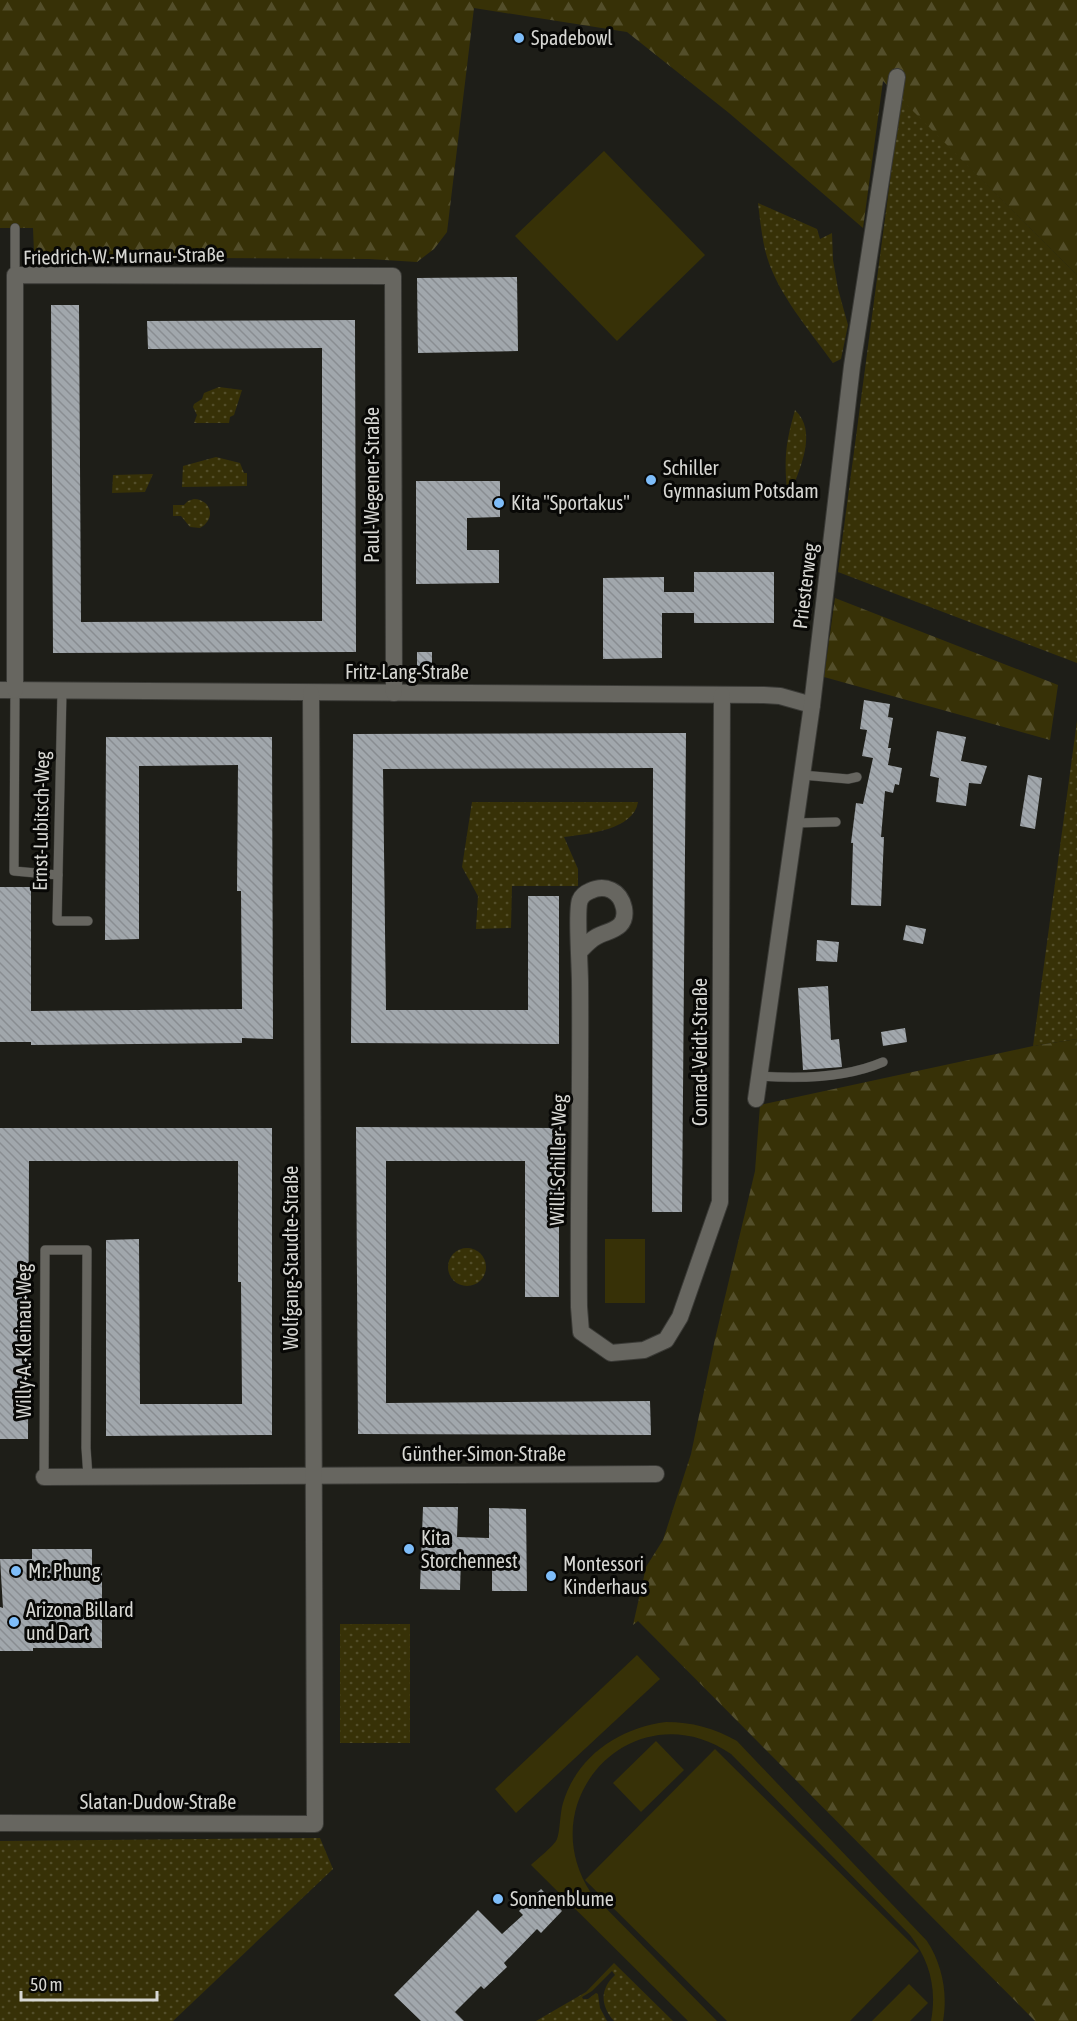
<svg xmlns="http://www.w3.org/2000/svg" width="1077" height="2021" font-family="'Asap Condensed',sans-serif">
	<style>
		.green { fill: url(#green-dots) }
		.forest { fill: url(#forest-firs) }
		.pitch { fill: #373107 }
		.building { fill: url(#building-back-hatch) }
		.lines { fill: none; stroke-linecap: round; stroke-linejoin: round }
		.service-casing { stroke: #3a3a36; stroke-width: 10 }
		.minor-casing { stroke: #3a3a36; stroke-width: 18 }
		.service { stroke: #676660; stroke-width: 9 }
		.minor { stroke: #676660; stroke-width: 16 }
		.poi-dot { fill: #7ebdf9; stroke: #080806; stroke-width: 2 }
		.labels { text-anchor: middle; stroke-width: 6; stroke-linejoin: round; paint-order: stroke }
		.poi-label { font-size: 20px; fill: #d7d7d3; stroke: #080806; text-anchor: start }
		.street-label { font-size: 20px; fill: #d7d7d3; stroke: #080806 }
	</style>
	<defs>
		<pattern id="green-dots" width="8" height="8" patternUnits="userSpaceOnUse" patternTransform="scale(1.5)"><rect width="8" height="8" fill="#373107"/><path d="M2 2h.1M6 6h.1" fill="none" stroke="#534e2a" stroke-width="1.8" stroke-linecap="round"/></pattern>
		<pattern id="forest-firs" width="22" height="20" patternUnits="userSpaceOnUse" patternTransform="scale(1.5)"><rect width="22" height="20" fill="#373107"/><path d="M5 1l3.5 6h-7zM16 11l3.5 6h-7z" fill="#534e2a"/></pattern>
		<pattern id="building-back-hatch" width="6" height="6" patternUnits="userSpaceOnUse" patternTransform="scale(1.5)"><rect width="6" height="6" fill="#a1a7ac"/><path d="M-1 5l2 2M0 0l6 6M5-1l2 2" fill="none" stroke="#898d91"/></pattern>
	</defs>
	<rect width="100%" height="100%" fill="#1e1e18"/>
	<g class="green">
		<path d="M901,98L1077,275V663L838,572Z"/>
		<path d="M758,203L817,229L820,239L832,233L833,260L838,289L848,325L841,359L833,363C810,331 778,294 767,257C762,240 760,220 758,203Z"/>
		<path d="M219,387L242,390L234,415L230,417L229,423H194L197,415L193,407L194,404L202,399L204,393Z"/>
		<path d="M795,410C818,432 800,467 791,493L787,490C784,456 786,442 795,410Z"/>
		<path d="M216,457L240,463L244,473H247V486L182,487L183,466Z"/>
		<path d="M153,474L145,492L112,493L113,475Z"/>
		<path d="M194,499C212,500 216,519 200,528L190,527L181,516H173V505H184L188,501Z"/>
		<path d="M1077,721V1039L1033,1046Z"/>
		<path d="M472,802H638C634,830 587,834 564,837L578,869V886H512L511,928L476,929L478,896L462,867Z"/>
		<circle cx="467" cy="1267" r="19"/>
		<rect x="340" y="1624" width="70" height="119"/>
		<path d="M320,1838L333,1869L173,2021H0V1841Z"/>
		<path d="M614,1963L673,2021H614C600,2005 600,1989 615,1975L612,1971L592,1991L582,1997L583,1999H588L596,1993L598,1994L600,2008L607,2021H536L586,1992Z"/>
	</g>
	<g class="forest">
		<path d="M0,0H1077V275L883,81L863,228L729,113L627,32L474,8L447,232L434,249L417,262L369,259L40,257L34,253L33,228H0Z"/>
		<path d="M835,598L1058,685L1050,740L824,677Z"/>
		<path d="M1077,1039V2021H1035L638,1621L633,1625L646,1567L663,1540L691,1454L715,1339L755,1171L760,1105L1033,1046Z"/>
	</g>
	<g class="pitch">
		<path d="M604,151L705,255L617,341L515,236Z"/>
		<rect x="605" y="1239" width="40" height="64"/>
		<path d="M637,1655L660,1679L516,1813L495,1789Z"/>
		<path d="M666,1722C692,1722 714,1728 737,1741L927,1941C942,1964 948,1993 943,2021H931C937,1989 930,1961 910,1935L731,1754C636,1689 529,1798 591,1893L717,2021H688L531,1865C537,1859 554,1846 557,1839C560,1832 560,1812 563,1803C577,1756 619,1728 666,1722Z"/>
		<path d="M656,1741L684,1770L641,1812L613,1783Z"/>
		<path d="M715,1749L919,1951L850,2021H727L585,1880Z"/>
		<path d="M909,1984L928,2003L910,2021H872Z"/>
	</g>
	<g class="building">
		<path d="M517,277L518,351L418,353L417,278Z"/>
		<path d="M51,305H79L81,622L322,621V348L148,349L147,321L355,320L356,652L53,653Z"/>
		<path d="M416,481H500V517L467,518V550H499V583L416,584Z"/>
		<path d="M694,572H774V623H694V613H662V658L603,659V578L664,577V592H694Z"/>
		<rect x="417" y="652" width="15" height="14"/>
		<path d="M864,700L890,704L888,717L893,718L888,748H891L888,765L902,768L899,785L895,784L893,793L885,791L881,837H884L881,906L851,905L853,843H851L856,803L863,804L873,758L862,756L867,730L860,729Z"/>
		<path d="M937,731L966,737L961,761L987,766L981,784L969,783L966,806L936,802L939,778L930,776Z"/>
		<path d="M686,733L682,1212H652L653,768L383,769L386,1010H528V896H559V1044L351,1043L353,734Z"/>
		<path d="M106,737H272L273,1039L242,1038V1043L31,1045V1042H0V887H31V1011L242,1009L241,891H237L238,765L139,766V939L105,940Z"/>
		<path d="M1028,775L1042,778L1035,829L1020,826Z"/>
		<path d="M906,925L926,929L923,944L903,940Z"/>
		<path d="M817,940L839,942L837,962L816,961Z"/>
		<path d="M828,986L831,1040L839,1039L842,1067L803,1070L798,988Z"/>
		<path d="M905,1028L907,1042L883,1046L881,1032Z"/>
		<path d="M356,1127L559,1128V1297H525V1161H386V1403L650,1401L651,1435L358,1434Z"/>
		<path d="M0,1128H272V1435L106,1436V1240L139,1239L140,1404H242L241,1282H238V1161H29L28,1439H0Z"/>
		<path d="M423,1507H458L457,1537L489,1538V1508L526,1509L527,1591H492V1557H461L460,1590L420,1589Z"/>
		<path d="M32,1549H92V1571L102,1572V1648H33V1651H0V1607L3,1608L0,1559H32Z"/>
		<path d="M541,1889L562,1911L541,1933L537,1929L504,1963L507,1967L484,1989L481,1986L455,2012L464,2021H421L394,1995L478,1910L502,1934L523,1915L519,1911Z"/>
	</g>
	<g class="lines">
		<g class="service-casing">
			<g id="service">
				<path d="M15,275V228"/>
				<path d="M15,690L14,871L58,875"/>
				<path d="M62,691L57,921H88"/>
				<path d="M802,775L848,779L857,777"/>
				<path d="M795,823L836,822"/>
				<path d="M759,1076C799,1079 846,1078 883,1062"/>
				<path d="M44,1477L45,1250H87L86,1448L88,1477"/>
			</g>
		</g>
		<g class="minor-casing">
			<g id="minor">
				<path d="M0,690L764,695L780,696L812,705"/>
				<path d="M15,690V275L393,276L394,693"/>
				<path d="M579,952C585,946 589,941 596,937C608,930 628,930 624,908C620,890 605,884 590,891C585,893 582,895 580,900C576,909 580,968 580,982C581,1090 578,1198 579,1307L581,1332L611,1353L644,1350L666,1340L680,1317L720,1202L722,695"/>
				<path d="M756,1099L812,705L852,366L897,77"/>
				<path d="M44,1477L656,1474"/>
				<path d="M0,1823L315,1824L311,693"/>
			</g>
		</g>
		<use href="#service" class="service"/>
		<use href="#minor" class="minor"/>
	</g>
	<g class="poi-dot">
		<circle cx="519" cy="38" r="6"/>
		<circle cx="651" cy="480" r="6"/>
		<circle cx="499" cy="503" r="6"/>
		<circle cx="409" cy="1549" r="6"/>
		<circle cx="16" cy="1571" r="6"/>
		<circle cx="551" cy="1576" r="6"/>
		<circle cx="14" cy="1622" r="6"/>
		<circle cx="498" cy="1899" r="6"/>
	</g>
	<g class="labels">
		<g class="poi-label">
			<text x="531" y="45">Spadebowl</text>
			<text x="663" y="475">Schiller<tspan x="663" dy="23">Gymnasium Potsdam</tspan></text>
			<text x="511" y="510">Kita "Sportakus"</text>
			<text x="421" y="1545">Kita<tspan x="421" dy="23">Storchennest</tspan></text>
			<text x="563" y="1571">Montessori<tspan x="563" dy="23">Kinderhaus</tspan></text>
			<text x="28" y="1578">Mr. Phung</text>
			<text x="26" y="1617">Arizona Billard<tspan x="26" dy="23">und Dart</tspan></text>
			<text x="510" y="1906">Sonnenblume</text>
		</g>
		<g class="street-label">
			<text transform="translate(124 256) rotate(-1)" y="7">Friedrich-W.-Murnau-Straße</text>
			<text transform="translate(372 485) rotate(-90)" y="7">Paul-Wegener-Straße</text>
			<text transform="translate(805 586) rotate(-83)" y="7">Priesterweg</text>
			<text x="407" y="679">Fritz-Lang-Straße</text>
			<text transform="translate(41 821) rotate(-89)" y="7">Ernst-Lubitsch-Weg</text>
			<text transform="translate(700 1052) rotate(-90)" y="7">Conrad-Veidt-Straße</text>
			<text transform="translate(558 1160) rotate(-89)" y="7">Willi-Schiller-Weg</text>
			<text transform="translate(291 1258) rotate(-90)" y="7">Wolfgang-Staudte-Straße</text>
			<text transform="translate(24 1341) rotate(-90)" y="7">Willy-A.-Kleinau-Weg</text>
			<text x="484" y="1461">Günther-Simon-Straße</text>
			<text x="158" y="1809">Slatan-Dudow-Straße</text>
		</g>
	</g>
	<path d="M21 1991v9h136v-9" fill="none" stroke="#d7d7d3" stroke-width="3"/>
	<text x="30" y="1991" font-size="18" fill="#d7d7d3" stroke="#080806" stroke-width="4.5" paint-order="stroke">50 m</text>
</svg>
